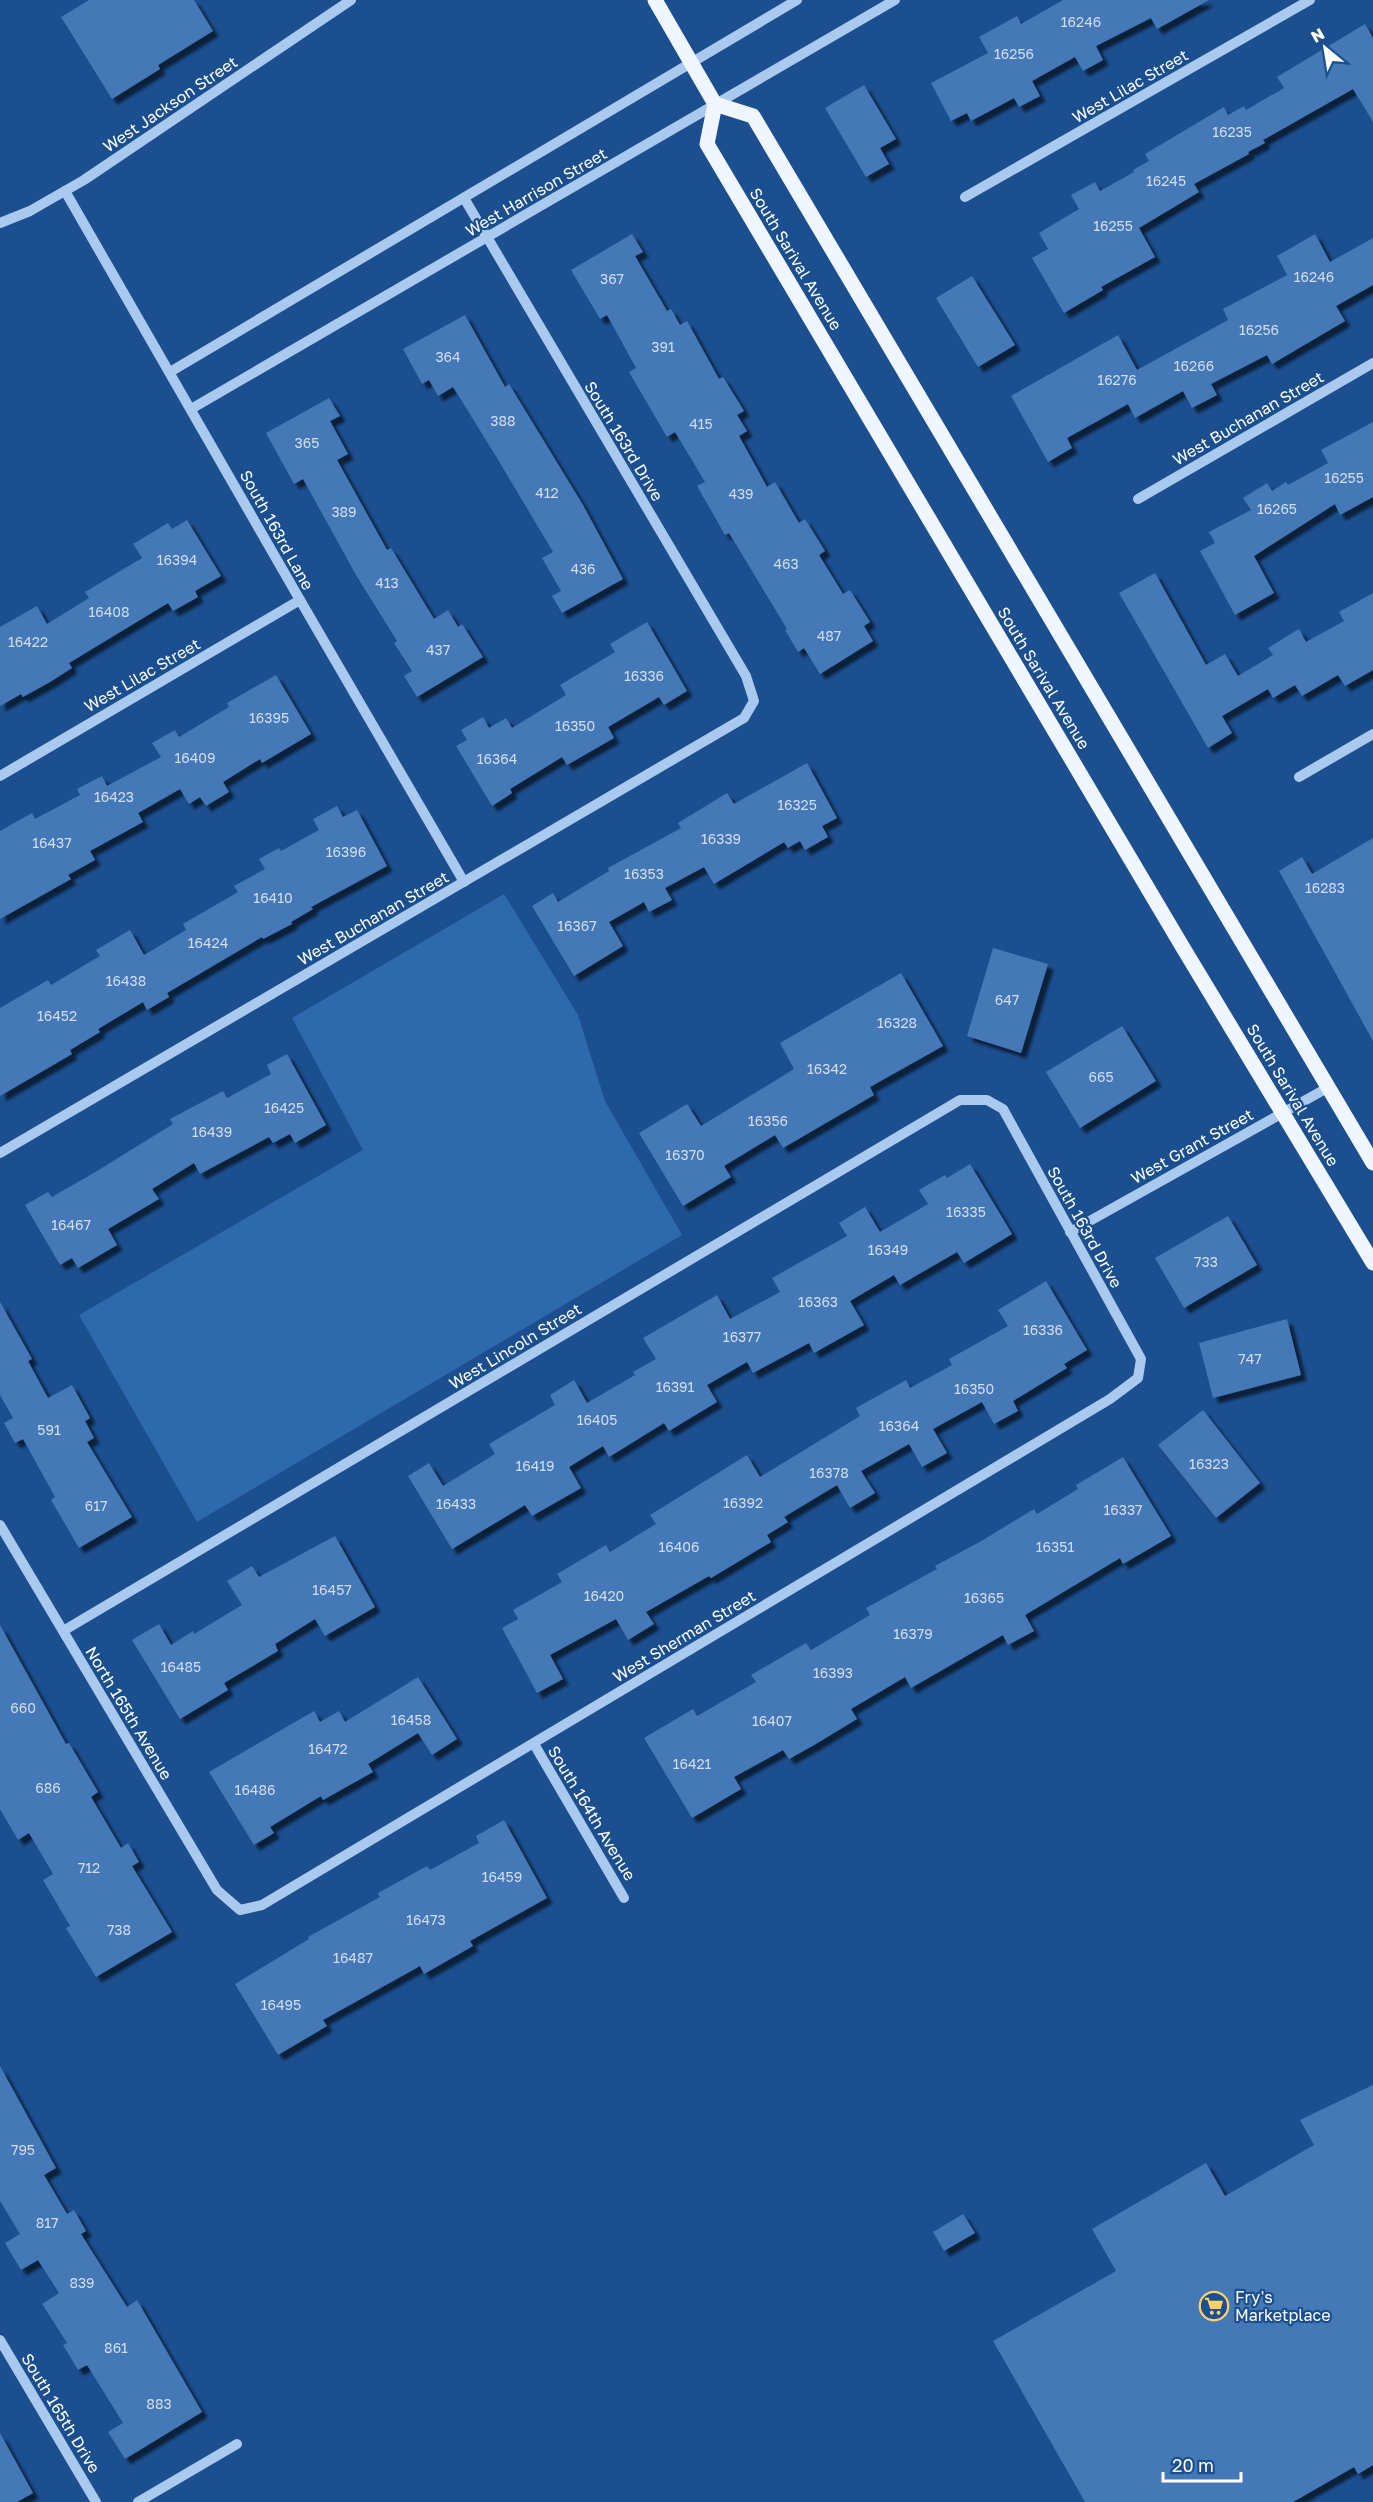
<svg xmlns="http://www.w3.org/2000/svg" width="1373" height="2502" font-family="'Golos Text',sans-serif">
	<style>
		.green { fill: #2e69ad }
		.building { fill: #4478b7; filter: url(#shadow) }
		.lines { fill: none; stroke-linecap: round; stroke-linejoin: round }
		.minor { stroke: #a9c9ee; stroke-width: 10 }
		.major { stroke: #f0f6ff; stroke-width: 15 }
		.labels { text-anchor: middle; stroke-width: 4.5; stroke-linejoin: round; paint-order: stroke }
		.number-label { font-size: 14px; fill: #d0dded }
		.street-label { font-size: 16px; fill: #fff; stroke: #1b4f8f }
		.poi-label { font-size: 16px; fill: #fff; stroke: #1b4f8f; text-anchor: start }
	</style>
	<defs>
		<filter id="shadow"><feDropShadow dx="5.5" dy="5.5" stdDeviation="1.5" flood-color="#0009"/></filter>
	</defs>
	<rect width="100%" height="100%" fill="#1b4f8f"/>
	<path class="green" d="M504,894L578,1015L605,1101L682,1235L197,1522L79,1315L363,1150L292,1018Z"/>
	<g class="building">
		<path d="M89,0H194L213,31L158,65L160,69L112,99L61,17Z"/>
		<path d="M1063,0H1209L1157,29L1151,18L1096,46L1103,60L1083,71L1075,57L1032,81L1040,96L1019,107L1014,98L971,121L967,113L951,121L931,83L988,53L979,37L1017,16L1021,24Z"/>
		<path d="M1365,24L1373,38V122L1353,89L1263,140L1265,143L1248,152L1249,154L1194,184L1199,192L1139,228L1155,257L1101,287L1103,290L1064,313L1032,258L1048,249L1039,233L1079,209L1071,195L1095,182L1100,191L1134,172L1133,170L1149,161L1145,154L1224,107L1228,115L1244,106L1246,110L1284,88L1277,77Z"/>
		<path d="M864,85L896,139L880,148L889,164L866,177L825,108Z"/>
		<path d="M632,234L643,252L635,256L667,311L671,309L680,325L687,321L719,379L723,377L744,411L737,415L747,431L739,436L767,487L775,482L799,523L805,519L825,551L819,555L843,594L850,590L870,622L864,626L873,641L820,674L804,648L798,652L785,630L787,629L729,533L725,535L697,486L705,482L675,432L667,437L629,372L636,368L607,315L600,319L571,270Z"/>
		<path d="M1315,234L1330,262L1373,238V285L1336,306L1345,321L1272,364L1267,355L1211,384L1217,395L1192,408L1183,391L1135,418L1128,404L1067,438L1072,448L1048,462L1011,396L1118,335L1137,370L1228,320L1223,309L1287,275L1277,256Z"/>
		<path d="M972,276L1015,345L978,367L936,298Z"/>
		<path d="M465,315L505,387L509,384L583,505L623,579L562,613L552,596L561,591L542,558L553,552L497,458L453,387L438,396L429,380L422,384L403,349Z"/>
		<path d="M329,398L340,416L330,421L348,454L337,460L387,550L391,548L434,619L448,610L458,627L462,624L483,657L417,697L404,676L412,671L394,643L397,641L356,575L303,479L294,484L266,433Z"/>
		<path d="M1373,422V497L1340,515L1335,504L1254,556L1274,593L1235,615L1200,551L1215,543L1209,532L1251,510L1243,498L1267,483L1272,491L1286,482L1288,485L1328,463L1321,450Z"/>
		<path d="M187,520L221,576L195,591L198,597L173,611L168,603L69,663L72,668L50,682L23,697L21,694L0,706V627L37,606L47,624L89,598L85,592L142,558L133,544L168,523L172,529Z"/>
		<path d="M1155,573L1206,665L1225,654L1238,676L1273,655L1268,648L1299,629L1306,642L1344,621L1339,612L1373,593V670L1345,686L1338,675L1302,696L1295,685L1273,698L1268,689L1222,716L1232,733L1208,748L1119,593Z"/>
		<path d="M647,622L687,691L664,705L659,697L608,727L614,738L567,765L562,757L510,789L512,793L492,806L456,746L467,740L461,730L483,717L489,728L506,718L512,728L566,695L560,685L615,652L610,644Z"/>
		<path d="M276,675L311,734L262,763L260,759L223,782L229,792L206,806L200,797L189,804L180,789L138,813L143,822L90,851L95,860L68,875L71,879L0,919V831L32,813L35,819L80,795L77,789L102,776L107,786L161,757L152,743L175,730L179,737L229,707L227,703Z"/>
		<path d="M807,763L837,818L822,826L828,837L805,850L800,841L788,848L784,842L714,884L704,867L665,888L672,900L649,912L644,902L609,922L623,946L574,976L532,906L553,893L558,902L609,871L608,868L681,828L678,823L727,793L734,804Z"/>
		<path d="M337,806L343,817L357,810L387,866L311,907L313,909L291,922L292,924L263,939L262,937L167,993L169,997L147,1010L143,1002L98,1029L100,1032L70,1050L72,1054L0,1096V1008L48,980L51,985L100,956L96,950L130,930L144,955L186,930L183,924L238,892L234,886L265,869L259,859L279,848L281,851L319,830L313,819Z"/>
		<path d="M1373,838V1041L1279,871L1302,857L1312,874Z"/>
		<path d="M993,948L1048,964L1021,1053L967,1036Z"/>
		<path d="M901,973L943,1046L870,1087L874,1095L783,1148L775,1135L724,1166L731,1177L683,1206L639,1133L687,1104L701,1126L794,1069L780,1043Z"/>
		<path d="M1122,1026L1156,1081L1080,1128L1046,1072Z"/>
		<path d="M287,1054L326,1125L295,1143L290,1134L273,1143L269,1137L200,1174L194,1163L152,1189L159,1199L108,1229L117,1245L78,1268L72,1258L60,1265L25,1205L48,1192L52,1197L97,1171L173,1124L170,1119L223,1091L227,1098L271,1074L267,1065Z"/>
		<path d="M970,1164L1012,1234L964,1263L957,1252L900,1285L894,1275L850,1301L864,1325L814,1353L809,1343L753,1373L747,1362L707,1385L717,1402L669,1431L664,1423L609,1457L603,1446L569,1467L581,1488L532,1516L525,1505L452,1549L408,1476L429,1463L443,1486L495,1454L489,1444L555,1405L550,1395L574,1380L587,1403L635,1375L633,1372L656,1359L643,1338L717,1295L730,1319L780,1292L772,1278L847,1236L839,1223L865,1207L880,1232L928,1204L919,1190L945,1175L947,1178Z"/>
		<path d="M1228,1216L1257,1265L1184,1308L1155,1258Z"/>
		<path d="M1046,1281L1087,1350L1064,1364L1067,1368L1013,1401L1018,1411L994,1424L982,1402L933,1429L947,1453L922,1467L909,1444L861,1471L875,1493L850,1508L837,1485L784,1517L788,1522L767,1535L771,1542L711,1578L709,1576L646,1612L654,1624L628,1640L616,1619L550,1655L563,1679L537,1693L502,1628L518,1619L513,1610L562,1582L557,1574L606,1545L610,1552L656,1524L650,1515L747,1455L760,1477L860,1416L856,1408L906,1380L910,1388L952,1365L949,1359L1008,1326L998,1310Z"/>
		<path d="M0,1302L32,1359L28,1361L48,1398L72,1385L90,1418L85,1421L94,1438L87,1442L132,1517L79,1548L51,1500L55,1497L23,1439L15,1443L4,1423L13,1418L0,1395Z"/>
		<path d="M1287,1319L1301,1375L1213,1398L1199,1343Z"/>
		<path d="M1203,1410L1260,1483L1216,1518L1158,1445Z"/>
		<path d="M1123,1457L1171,1536L1123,1564L1120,1558L1025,1615L1034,1631L1008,1645L1003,1635L911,1688L905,1677L851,1709L857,1719L814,1745L789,1759L783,1750L734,1777L741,1789L692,1818L644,1738L693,1709L697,1716L756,1682L751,1675L806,1643L811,1650L870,1615L866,1608L937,1569L935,1566L983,1540L1034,1509L1037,1514L1078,1489L1076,1485Z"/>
		<path d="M335,1536L375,1607L325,1636L315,1619L275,1644L278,1651L224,1683L228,1690L180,1719L132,1640L159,1624L171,1645L193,1631L194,1634L242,1605L227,1581L252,1566L259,1577Z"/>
		<path d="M0,1625L66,1744L69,1743L98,1792L91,1797L121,1848L128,1843L139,1862L132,1866L172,1932L96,1977L66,1928L70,1926L43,1880L53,1874L29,1833L18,1840L0,1809Z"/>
		<path d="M418,1677L457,1739L432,1755L418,1733L368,1764L373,1772L323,1800L321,1796L270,1827L274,1833L254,1845L209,1772L314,1711L320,1722L339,1711L345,1722Z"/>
		<path d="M504,1820L547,1898L470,1941L473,1946L424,1974L420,1966L323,2020L327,2026L278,2055L235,1984L309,1939L308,1937L380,1897L378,1893L427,1866L430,1870L479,1843L476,1836Z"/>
		<path d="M0,2066L56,2168L44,2175L67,2214L74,2210L86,2231L81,2234L127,2307L137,2300L202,2412L125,2459L108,2432L123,2423L87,2365L78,2370L63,2345L67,2343L42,2304L59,2293L38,2260L21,2270L5,2243L20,2234L0,2201Z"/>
		<path d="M1373,2085V2465L1358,2474L1354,2467L1293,2502H1085L993,2341L1116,2271L1092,2229L1206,2163L1225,2196L1314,2145L1300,2120Z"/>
		<path d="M963,2214L975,2233L944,2251L933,2232Z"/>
		<path d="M0,2433L33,2493L17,2502H0Z"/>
	</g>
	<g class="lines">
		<g class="minor">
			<path d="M65,191L300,600L464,882"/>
			<path d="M965,197L1310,0"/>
			<path d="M0,223L30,211L84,180L351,0"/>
			<path d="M170,372L797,0"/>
			<path d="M191,409L895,0"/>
			<path d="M1138,499L1373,363"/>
			<path d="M0,776L300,600"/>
			<path d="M1299,777L1373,734"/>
			<path d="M0,1153L744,718L754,701L746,676L464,198"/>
			<path d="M1070,1232L1329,1087"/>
			<path d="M0,1525L217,1890L240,1910L262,1905L1110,1399L1138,1378L1141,1359L1003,1109L987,1100H960L63,1631"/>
			<path d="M534,1744L624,1898"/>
			<path d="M0,2340L96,2502"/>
			<path d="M138,2502L237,2444"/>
		</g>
		<g class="major">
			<path d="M655,0L715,104L707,144L1182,946L1373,1263"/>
			<path d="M715,104L753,116L1373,1163"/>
		</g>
	</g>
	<defs>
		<g id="supermarket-ring" transform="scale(1.5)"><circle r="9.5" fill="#1b4f8f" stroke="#ffd166" stroke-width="1.5"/><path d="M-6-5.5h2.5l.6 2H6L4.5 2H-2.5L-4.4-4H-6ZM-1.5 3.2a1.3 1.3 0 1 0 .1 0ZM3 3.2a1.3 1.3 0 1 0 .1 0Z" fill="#ffd166"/></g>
	</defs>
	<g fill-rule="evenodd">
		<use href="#supermarket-ring" x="1214" y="2306"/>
	</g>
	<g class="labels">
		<g class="number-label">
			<text x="1081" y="27">16246</text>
			<text x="1014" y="59">16256</text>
			<text x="1232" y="137">16235</text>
			<text x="1166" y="186">16245</text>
			<text x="1113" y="231">16255</text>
			<text x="1314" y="282">16246</text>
			<text x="612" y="284">367</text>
			<text x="1259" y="335">16256</text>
			<text x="663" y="352">391</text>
			<text x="448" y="362">364</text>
			<text x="1194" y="371">16266</text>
			<text x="1117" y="385">16276</text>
			<text x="503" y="426">388</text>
			<text x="701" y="429">415</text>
			<text x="307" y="448">365</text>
			<text x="1344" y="483">16255</text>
			<text x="547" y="498">412</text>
			<text x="741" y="499">439</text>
			<text x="1277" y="514">16265</text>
			<text x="344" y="517">389</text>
			<text x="177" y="565">16394</text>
			<text x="786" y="569">463</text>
			<text x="583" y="574">436</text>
			<text x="387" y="588">413</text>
			<text x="109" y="617">16408</text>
			<text x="829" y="641">487</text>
			<text x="28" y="647">16422</text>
			<text x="438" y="655">437</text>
			<text x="644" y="681">16336</text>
			<text x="269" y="723">16395</text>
			<text x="575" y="731">16350</text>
			<text x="195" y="763">16409</text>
			<text x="497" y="764">16364</text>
			<text x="114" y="802">16423</text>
			<text x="797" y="810">16325</text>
			<text x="721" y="844">16339</text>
			<text x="52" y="848">16437</text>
			<text x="346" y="857">16396</text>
			<text x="644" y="879">16353</text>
			<text x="1325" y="893">16283</text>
			<text x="273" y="903">16410</text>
			<text x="577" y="931">16367</text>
			<text x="208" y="948">16424</text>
			<text x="126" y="986">16438</text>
			<text x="1007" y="1005">647</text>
			<text x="57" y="1021">16452</text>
			<text x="897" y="1028">16328</text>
			<text x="827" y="1074">16342</text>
			<text x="1101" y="1082">665</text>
			<text x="284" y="1113">16425</text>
			<text x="768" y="1126">16356</text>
			<text x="212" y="1137">16439</text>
			<text x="685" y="1160">16370</text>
			<text x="966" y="1217">16335</text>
			<text x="71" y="1230">16467</text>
			<text x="888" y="1255">16349</text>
			<text x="1206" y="1267">733</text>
			<text x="818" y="1307">16363</text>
			<text x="1043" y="1335">16336</text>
			<text x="742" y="1342">16377</text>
			<text x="1250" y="1364">747</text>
			<text x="675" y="1392">16391</text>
			<text x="974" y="1394">16350</text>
			<text x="597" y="1425">16405</text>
			<text x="899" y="1431">16364</text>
			<text x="49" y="1435">591</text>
			<text x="1209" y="1469">16323</text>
			<text x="535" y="1471">16419</text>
			<text x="829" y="1478">16378</text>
			<text x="743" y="1508">16392</text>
			<text x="456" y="1509">16433</text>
			<text x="96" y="1511">617</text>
			<text x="1123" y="1515">16337</text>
			<text x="679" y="1552">16406</text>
			<text x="1055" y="1552">16351</text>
			<text x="332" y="1595">16457</text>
			<text x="604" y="1601">16420</text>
			<text x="984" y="1603">16365</text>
			<text x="913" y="1639">16379</text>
			<text x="181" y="1672">16485</text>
			<text x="833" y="1678">16393</text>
			<text x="23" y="1713">660</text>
			<text x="411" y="1725">16458</text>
			<text x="772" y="1726">16407</text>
			<text x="328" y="1754">16472</text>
			<text x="692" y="1769">16421</text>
			<text x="48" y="1793">686</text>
			<text x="255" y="1795">16486</text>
			<text x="89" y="1873">712</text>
			<text x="502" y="1882">16459</text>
			<text x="426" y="1925">16473</text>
			<text x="119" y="1935">738</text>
			<text x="353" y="1963">16487</text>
			<text x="281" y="2010">16495</text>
			<text x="23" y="2155">795</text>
			<text x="47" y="2228">817</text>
			<text x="82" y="2288">839</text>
			<text x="116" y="2353">861</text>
			<text x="159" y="2409">883</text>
		</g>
		<g class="street-label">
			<text transform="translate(1130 86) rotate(-30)" y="6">West Lilac Street</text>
			<text transform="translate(170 104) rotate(-34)" y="6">West Jackson Street</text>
			<text transform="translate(536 192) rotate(-30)" y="6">West Harrison Street</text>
			<text transform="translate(796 259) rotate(59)" y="6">South Sarival Avenue</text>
			<text transform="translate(1248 418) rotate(-30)" y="6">West Buchanan Street</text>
			<text transform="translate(624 441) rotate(59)" y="6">South 163rd Drive</text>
			<text transform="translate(277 530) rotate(61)" y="6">South 163rd Lane</text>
			<text transform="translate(142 675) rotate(-30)" y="6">West Lilac Street</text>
			<text transform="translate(1044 678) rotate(59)" y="6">South Sarival Avenue</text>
			<text transform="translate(373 918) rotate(-30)" y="6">West Buchanan Street</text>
			<text transform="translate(1293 1095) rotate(59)" y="6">South Sarival Avenue</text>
			<text transform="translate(1192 1146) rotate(-29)" y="6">West Grant Street</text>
			<text transform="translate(1085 1227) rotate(61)" y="6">South 163rd Drive</text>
			<text transform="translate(515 1346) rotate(-31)" y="6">West Lincoln Street</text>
			<text transform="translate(684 1636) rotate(-31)" y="6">West Sherman Street</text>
			<text transform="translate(129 1713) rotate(59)" y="6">North 165th Avenue</text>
			<text transform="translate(592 1813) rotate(59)" y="6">South 164th Avenue</text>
			<text transform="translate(61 2413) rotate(59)" y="6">South 165th Drive</text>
		</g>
		<g class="poi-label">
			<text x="1235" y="2303">Fry's<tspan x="1235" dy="18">Marketplace</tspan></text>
		</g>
	</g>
	<g transform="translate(1325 48) rotate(330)" stroke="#1b4f8f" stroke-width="4.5" paint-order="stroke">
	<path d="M0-4.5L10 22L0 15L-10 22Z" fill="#ffffff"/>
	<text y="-9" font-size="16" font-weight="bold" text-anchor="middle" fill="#ffffff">N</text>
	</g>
	<path d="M1163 2472v9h78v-9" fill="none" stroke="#ffffff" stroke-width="3"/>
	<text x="1172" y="2472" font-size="18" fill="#ffffff" stroke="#1b4f8f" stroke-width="4.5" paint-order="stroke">20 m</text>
</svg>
